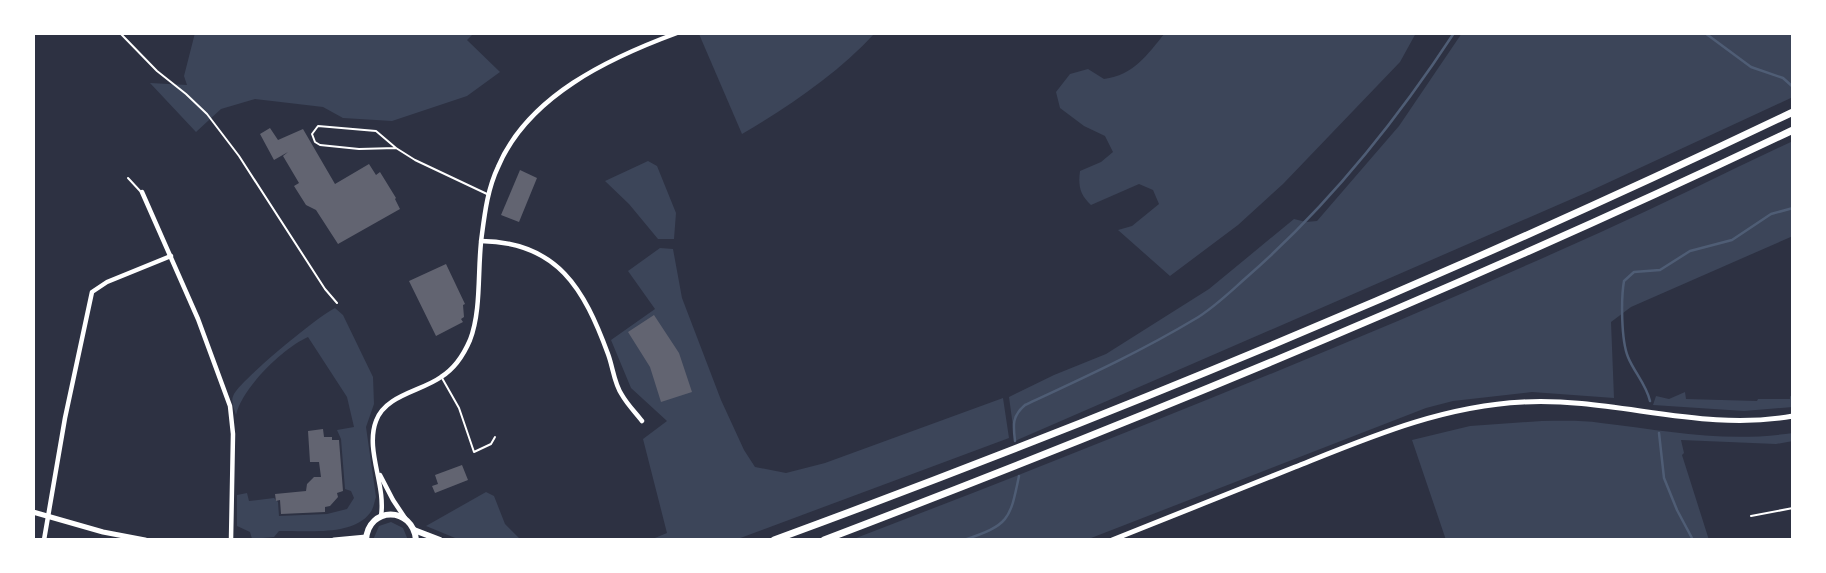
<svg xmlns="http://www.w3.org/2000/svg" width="1826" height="573" font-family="'Fira Sans',sans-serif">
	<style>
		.green { fill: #3c4559 }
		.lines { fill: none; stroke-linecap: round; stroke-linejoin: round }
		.stream { stroke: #4f5d75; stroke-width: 2.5 }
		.building { fill: #626471 }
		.path { stroke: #fff; stroke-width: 2 }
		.service { stroke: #fff; stroke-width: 2 }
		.minor { stroke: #fff; stroke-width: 4.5 }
		.tertiary { stroke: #fff; stroke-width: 5 }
		.secondary { stroke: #fff; stroke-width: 6 }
		.trunk { stroke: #fff; stroke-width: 7 }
	</style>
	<rect width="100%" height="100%" fill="#2d3142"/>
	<g class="green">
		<path d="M195,33H474L467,40L500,72L467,96L392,121L343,118L323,107L255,99L221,109L196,132L150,83L187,85L184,76Z"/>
		<path d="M875,33C837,74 791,105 742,134L699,34Z"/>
		<path d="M1165,33H1416L1400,62L1283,184L1238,225L1170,276L1118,230L1132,226L1159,204L1153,190L1139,184L1091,205C1080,195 1078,186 1080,171L1101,162L1113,152L1105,136L1084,126L1060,108L1056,92L1070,74L1088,69L1104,79C1134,75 1147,55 1165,33Z"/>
		<path d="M1462,33H1793V97L1590,191L1015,441L1009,397L1054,375L1106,354L1209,289L1294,219L1306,222L1317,221L1399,126Z"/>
		<path d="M1793,141V236L1631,307L1611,322L1614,398L1532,392L1453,401L1426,408L1086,540H851C1103,443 1355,343 1601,232C1665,203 1729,171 1793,141Z"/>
		<path d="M648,161L657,166L676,213L674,239H658L629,204L605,181Z"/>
		<path d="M660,248L673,249L682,298L721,400L744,450L755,467L786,473L825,463L1003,398L1009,438L735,540H650L667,533L643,439L667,421L631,388L611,340L655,309L628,271Z"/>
		<path d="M335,308L343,315L373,377L374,404L366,427L376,497C374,502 374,508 370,513C352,537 306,530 279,531L274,537L252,539L250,532L237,526V495L247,493L249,501L274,498L278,502L279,516L327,514L347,509L354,498L351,491L345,489L341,439L337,430L354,427L347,397L308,337C283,348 242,388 236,415C234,408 230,401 234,394C242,379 318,316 335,308Z"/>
		<path d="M1685,392L1686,399L1757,401L1758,399H1790V396L1793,397V407L1744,411L1653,405L1656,396L1669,399Z"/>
		<path d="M1542,421C1562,421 1581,420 1601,423C1669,431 1724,443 1793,433V441L1776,444L1681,440L1684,453L1682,455L1709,540H1446L1412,440L1470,426Z"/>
		<path d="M486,492L494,496L505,524L521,540H460L426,526Z"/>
		<path d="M391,522L403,528L408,540H373L379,526Z"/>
	</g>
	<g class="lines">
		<g class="stream">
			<path d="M1705,33L1751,67L1783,78L1793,87"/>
			<path d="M1650,401C1646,384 1634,372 1628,357C1621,340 1621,298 1624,281L1634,272L1660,270L1690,251L1732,240L1771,214L1793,208"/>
			<path d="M1659,433L1664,478L1677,510L1693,540"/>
			<path d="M1015,441C1013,425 1012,416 1025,405C1083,378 1140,352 1195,319C1214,308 1232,290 1248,276C1329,205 1395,123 1454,33"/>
			<path d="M964,540C1009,525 1010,520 1019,476"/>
		</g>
	</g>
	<g class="building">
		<path d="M270,128L278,140L303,129L335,184L369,164L376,175L380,172L396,198L395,199L400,209L338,244L316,210L306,205L294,186L299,183L283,156L288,152L274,160L260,134Z"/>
		<path d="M520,170L537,178L519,222L501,215Z"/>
		<path d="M446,264L465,304L463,305L464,317L461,319L463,322L436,336L409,281Z"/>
		<path d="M654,315L679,353L692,392L661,402L650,367L628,332Z"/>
		<path d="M323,429L324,437H332V440H339L343,491L337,493L338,497L330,506L325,507V512L281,514L280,500L276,501L275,494L306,491L307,484L314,477H321L319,462H310L308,431Z"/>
		<path d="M462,465L468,480L435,493L432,486L438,484L435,475Z"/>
	</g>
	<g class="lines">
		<path class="path" d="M120,33L157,71L186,94L207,114L239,156L325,289L337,303"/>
		<g class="service">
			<path d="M396,148L359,149L320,145L315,142L312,134L318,126L376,131L396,148L415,160L487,194"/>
			<path d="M128,178L141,192"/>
			<path d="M442,378L459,408L474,452L491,444L495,437"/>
			<path d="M1751,516L1793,508"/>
		</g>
		<g class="minor">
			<path d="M142,192L198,319L230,406L233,434L231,540"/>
			<path d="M481,241C558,242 584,289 608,354C613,367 614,384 622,395C627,404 635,412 642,421"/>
			<path d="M380,475L393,500L405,518"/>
			<path d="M381,516C386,485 365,450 376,421C385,395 422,391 441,377C454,369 464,354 470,340C482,309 477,267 482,234C485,211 488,188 498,167C528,96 609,58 677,33"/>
			<path d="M44,540L65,418L92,292L107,282L171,256"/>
		</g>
		<g class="tertiary">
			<path d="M33,512L103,532L145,540"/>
			<path d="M334,540L366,537"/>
			<path d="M1112,540C1173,516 1234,491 1295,467C1370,437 1442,406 1523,402C1613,397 1702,433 1793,416"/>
		</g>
		<g class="secondary">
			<path d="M414,530L440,540"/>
			<path d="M366,540C368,506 413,506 416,540"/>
		</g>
		<g class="trunk">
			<path d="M774,540C1120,413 1461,271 1793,112"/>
			<path d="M824,540C1152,415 1476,281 1793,130"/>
		</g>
	</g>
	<rect width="1826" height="573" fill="none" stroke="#ffffff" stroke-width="70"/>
</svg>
